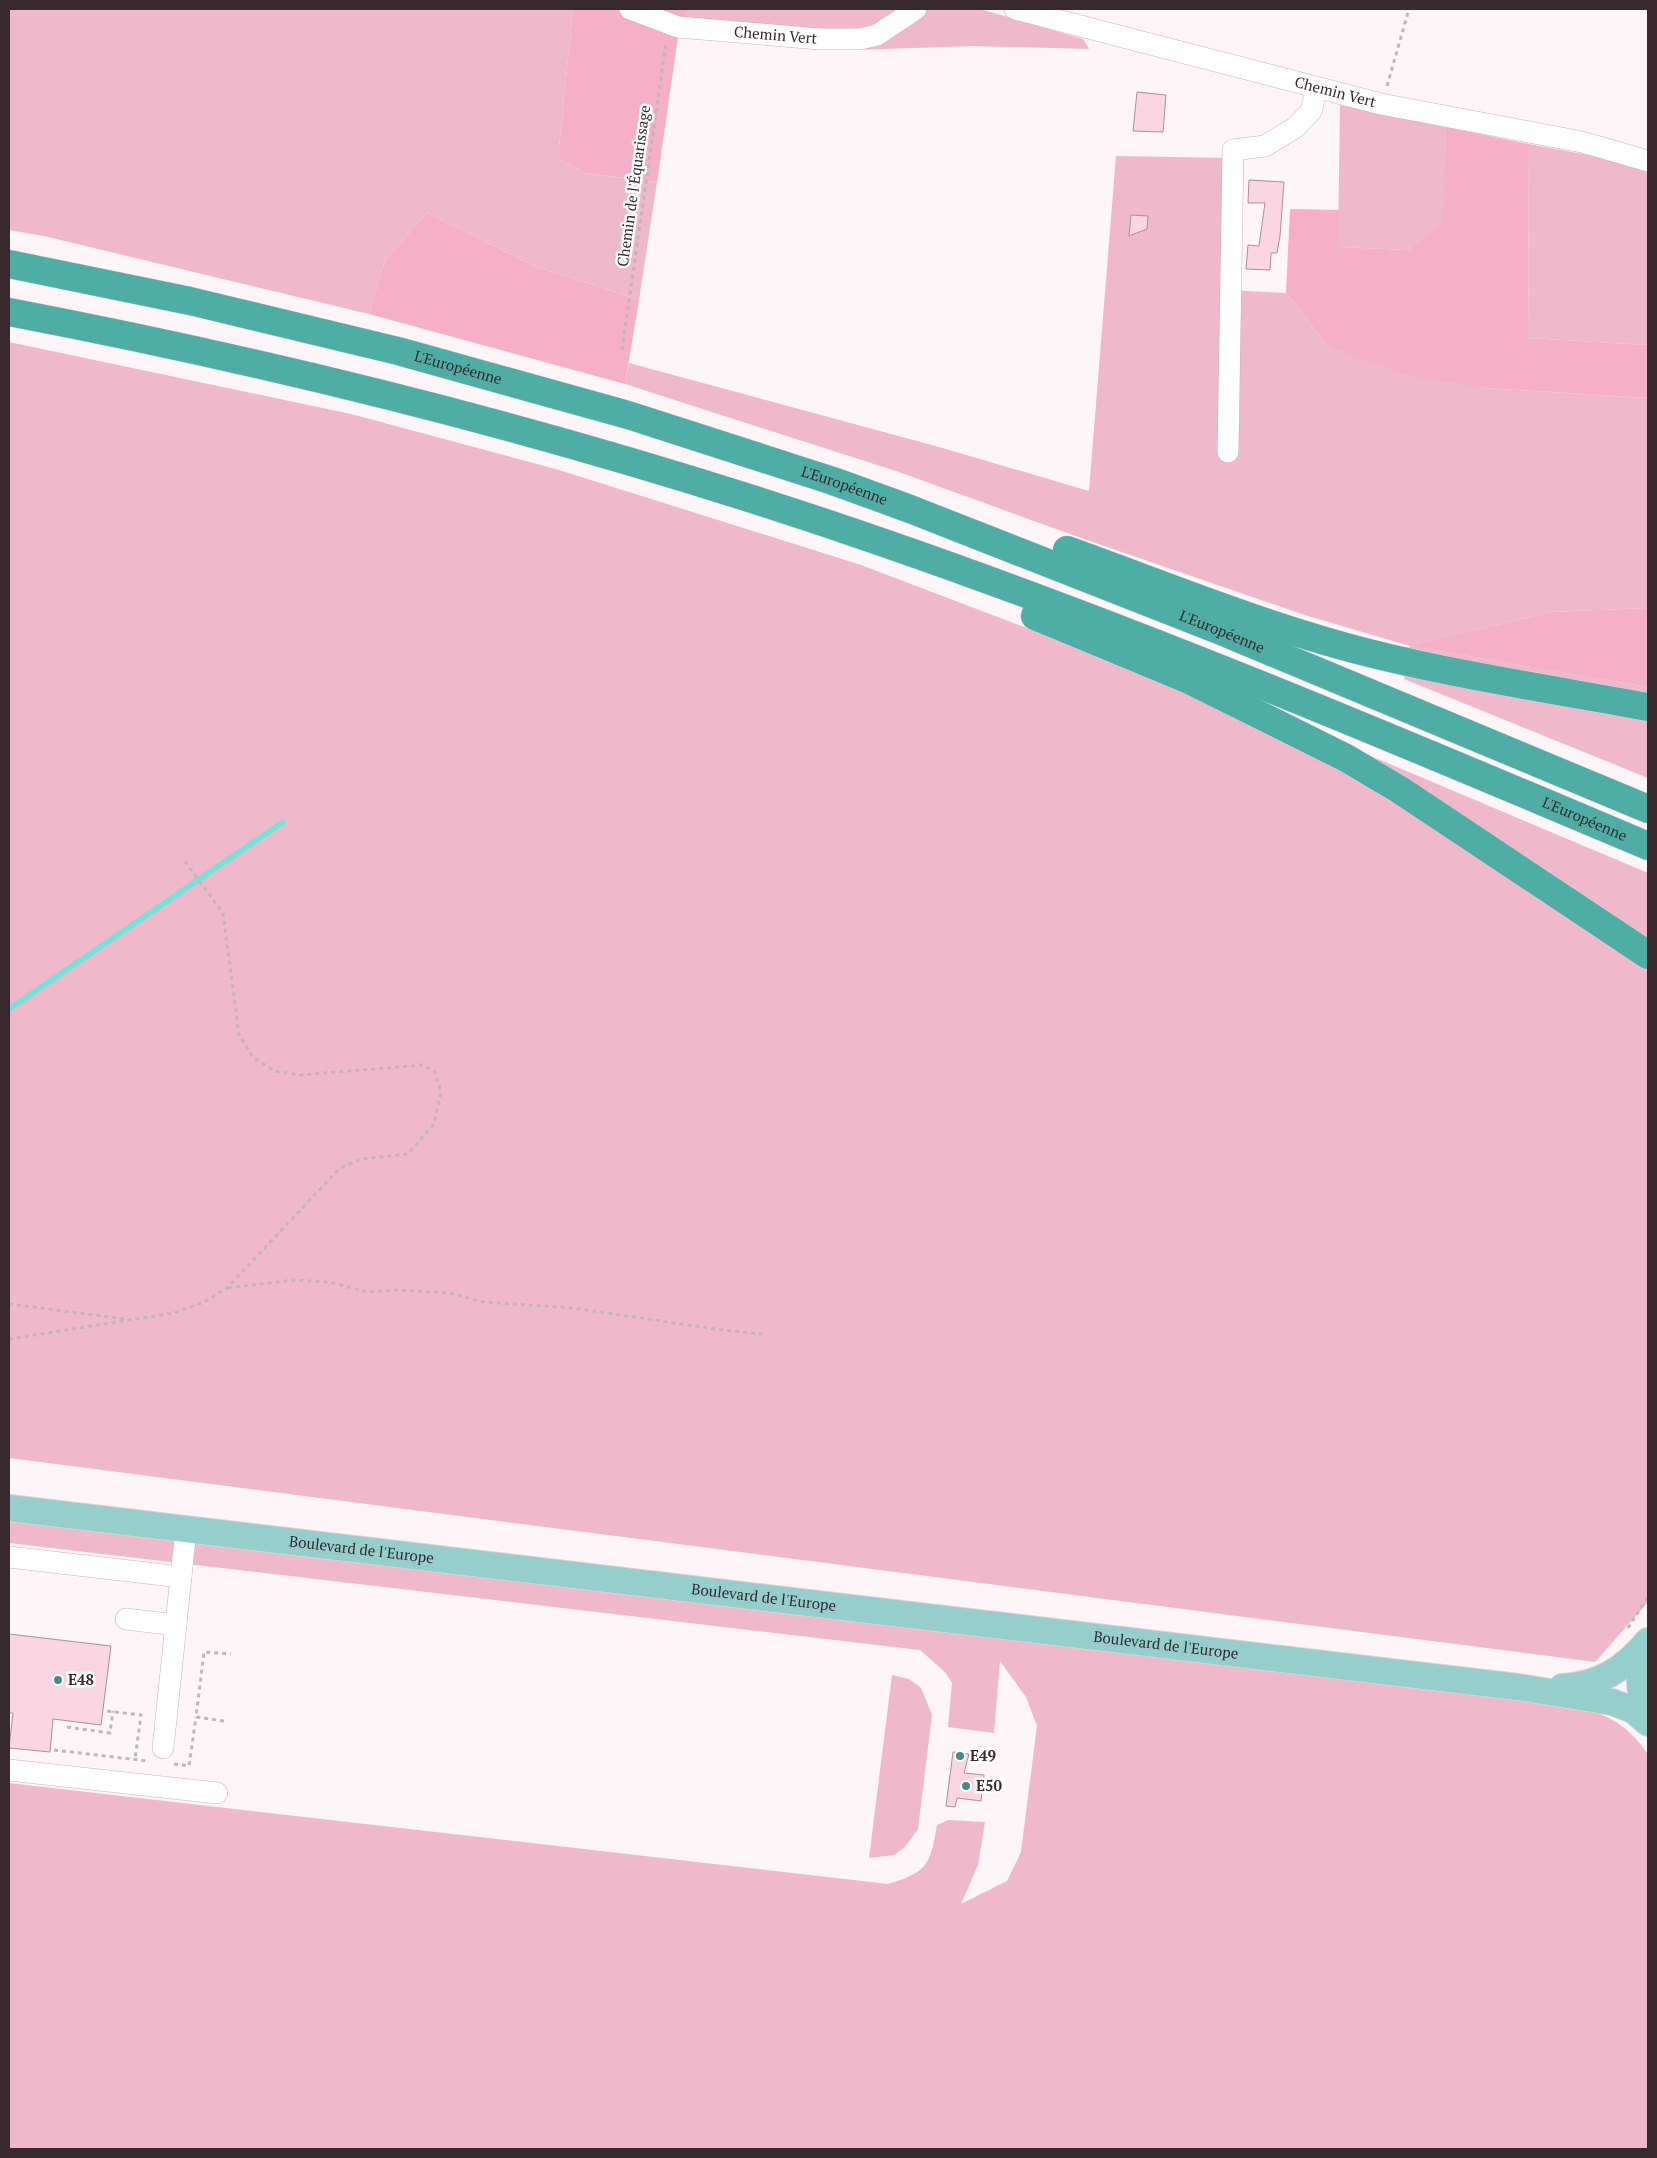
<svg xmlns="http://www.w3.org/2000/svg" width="1657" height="2158" font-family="'PT Serif',serif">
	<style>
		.green { fill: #efb8cb }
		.forest { fill: #f5b0c8 }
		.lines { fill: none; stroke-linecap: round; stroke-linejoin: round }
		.stream { stroke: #6fe4da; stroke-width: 5.5 }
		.building { fill: #fad6e2; stroke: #ae8d98 }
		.minor-casing { stroke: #d0adb9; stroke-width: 22 }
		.major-casing { stroke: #d7d4d5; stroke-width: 28 }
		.highway-casing { stroke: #d7d4d5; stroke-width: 29 }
		.path { stroke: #c0b6ba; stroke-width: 3; stroke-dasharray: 4 4; stroke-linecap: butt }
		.minor { stroke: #fff; stroke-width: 21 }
		.major { stroke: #95ceca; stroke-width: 26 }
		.highway { stroke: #4eaea6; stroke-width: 28 }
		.poi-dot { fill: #458b85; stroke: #fff; stroke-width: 2 }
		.labels { text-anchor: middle; stroke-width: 5; stroke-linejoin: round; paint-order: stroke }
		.street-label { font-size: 15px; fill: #37292e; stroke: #fff }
		.poi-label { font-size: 15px; font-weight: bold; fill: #37292e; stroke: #fff; text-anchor: start }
	</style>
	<rect width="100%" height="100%" fill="#fdf5f8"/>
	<g class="green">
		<path d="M9,9H573L558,158L585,173L657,182L639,300L534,266L427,213L385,260L369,314L44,236L9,230Z"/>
		<path d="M689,9H980L1083,39L1089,49L973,46L853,50L678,37Z"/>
		<path d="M1340,105L1446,127L1444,223L1408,250L1338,247Z"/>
		<path d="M1529,144L1599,157L1648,171V345L1528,338Z"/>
		<path d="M1116,156L1229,158L1227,290L1286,293L1328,346L1488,388L1648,398V608L1550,612L1411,646L1648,687V778L1404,679L1410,646L1305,615L1081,538L899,472L625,384L629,363L939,447L1089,491Z"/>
		<path d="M9,342L351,414L559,470L861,565L1198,693L1390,795L1648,965V1602L1595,1662L9,1458Z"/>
		<path d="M1333,740L1648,873V943Z"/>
		<path d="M9,1518L1570,1705C1607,1714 1626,1723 1648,1754V2149H9V1783L888,1884C928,1872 930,1865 937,1825L948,1820L985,1822L978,1865L961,1904L1007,1881L1021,1852L1037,1726L1026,1697L1000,1661L994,1733L948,1727L952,1683L946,1673L920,1650L9,1543Z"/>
		<path d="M892,1675L909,1679L921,1688L932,1715L918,1829L905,1847L894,1855L869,1858Z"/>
	</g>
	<g class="forest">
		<path d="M573,9H689L678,37L657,182L585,173L558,158Z"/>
		<path d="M1446,127L1529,144L1528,338L1648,345V398L1488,388L1409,376L1328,346L1286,293L1290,209L1339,210V247L1408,250L1443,223Z"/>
		<path d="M427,213L534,266L639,300L625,384L369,314L385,260Z"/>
		<path d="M1648,608V687L1410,646L1550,612Z"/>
	</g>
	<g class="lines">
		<path class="stream" d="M9,1009L283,822"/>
	</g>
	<g class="building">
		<path d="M1137,92L1166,95L1163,132L1133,131Z"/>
		<path d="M1249,180L1284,182L1280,236L1277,253H1271L1270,270L1246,269L1248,245L1259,246L1265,203H1248Z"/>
		<path d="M1131,215L1148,216L1147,229L1129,236Z"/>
		<path d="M9,1634L111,1646L101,1725L53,1719L50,1752L9,1748L13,1713H9Z"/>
		<path d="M953,1752L969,1754L964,1773L984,1775L981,1801L957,1798L955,1807L946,1806Z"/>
	</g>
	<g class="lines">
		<g class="minor-casing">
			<g id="minor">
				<path id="s1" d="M630,9L678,27L819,39H860L877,35L916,9"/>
				<path id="s2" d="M1015,9L1381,104L1582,142L1648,161"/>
				<path d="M1228,452L1233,150L1265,146L1296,127L1311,111L1317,88"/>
				<path d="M9,1557L181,1577"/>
				<path d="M126,1619L176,1625"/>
				<path d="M163,1748L186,1529"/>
				<path d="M9,1770L217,1793"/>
			</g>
		</g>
		<g class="major-casing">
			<g id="major">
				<path id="s3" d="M9,1508L1518,1687L1612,1702L1633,1710L1648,1723"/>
				<path d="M1647,1642C1637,1667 1638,1693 1648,1719"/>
				<path d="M1562,1687C1600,1685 1624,1669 1648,1641"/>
			</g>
		</g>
		<g class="highway-casing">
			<g id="highway">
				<path id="s4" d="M9,264L190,301L398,351L628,415L833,481L910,509L1221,631L1648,809"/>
				<path id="s5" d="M9,312C307,369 603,445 890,545C1147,634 1397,740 1648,846"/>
				<path d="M1067,550C1167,586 1266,627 1369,653C1461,676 1555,690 1648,707"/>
				<path d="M1035,616L1187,679L1346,758L1400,790L1648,955"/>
			</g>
		</g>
		<g class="path">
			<path d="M1387,86L1409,9"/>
			<path d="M622,350L666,43"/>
			<path d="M228,1288L293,1280L329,1282L367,1292L398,1290L449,1293L484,1302L573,1308L722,1330L762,1334"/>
			<path d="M9,1304L125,1319"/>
			<path d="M9,1339L174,1313L204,1302L227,1288L340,1168L362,1159L408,1154L434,1124L441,1092L435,1072L422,1065L301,1075L274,1071L253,1057L239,1035L223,913L183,859"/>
			<path d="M1628,1628L1648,1597"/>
			<path d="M107,1711L141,1715L135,1759"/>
			<path d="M224,1721L196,1717L204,1652L231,1654"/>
			<path d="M67,1727L110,1733L113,1711"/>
			<path d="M54,1750L148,1761"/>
			<path d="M174,1764L189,1766L196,1717"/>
		</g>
		<use href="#minor" class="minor"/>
		<use href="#major" class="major"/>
		<use href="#highway" class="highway"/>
	</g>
	<g class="poi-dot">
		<circle cx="58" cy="1680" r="5"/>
		<circle cx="960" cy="1756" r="5"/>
		<circle cx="966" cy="1786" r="5"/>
	</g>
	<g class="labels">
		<g class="street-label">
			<text dy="5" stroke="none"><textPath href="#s1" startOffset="149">Chemin Vert</textPath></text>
			<text dy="5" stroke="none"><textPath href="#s2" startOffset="331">Chemin Vert</textPath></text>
			<text transform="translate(634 186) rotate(-82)" y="5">Chemin de l'Équarissage</text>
			<text dy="5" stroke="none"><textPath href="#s4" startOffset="461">L'Européenne</textPath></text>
			<text dy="5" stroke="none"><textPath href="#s4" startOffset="865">L'Européenne</textPath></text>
			<text dy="5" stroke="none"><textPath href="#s4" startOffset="1270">L'Européenne</textPath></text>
			<text dy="5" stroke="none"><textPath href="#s5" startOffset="1659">L'Européenne</textPath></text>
			<text dy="5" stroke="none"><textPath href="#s3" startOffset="355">Boulevard de l'Europe</textPath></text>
			<text dy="5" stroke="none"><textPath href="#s3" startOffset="760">Boulevard de l'Europe</textPath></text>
			<text dy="5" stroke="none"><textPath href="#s3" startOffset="1165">Boulevard de l'Europe</textPath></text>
		</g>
		<g class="poi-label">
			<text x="68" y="1685">E48</text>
			<text x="970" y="1761">E49</text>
			<text x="976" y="1791">E50</text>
		</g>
	</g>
	<rect width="1657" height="2158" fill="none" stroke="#37292e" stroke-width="20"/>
</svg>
